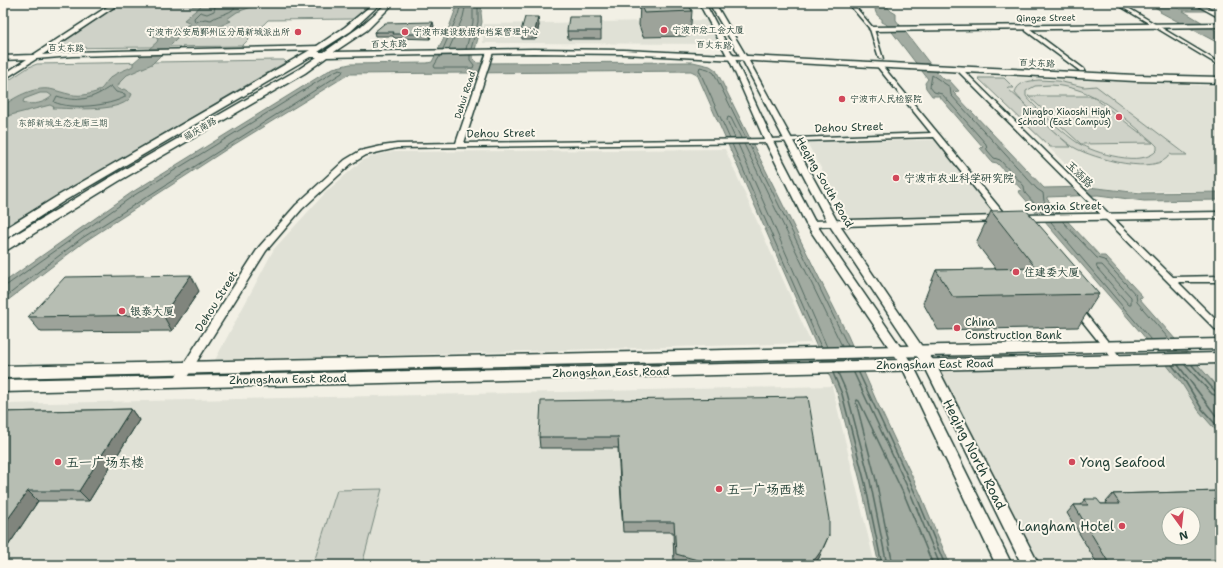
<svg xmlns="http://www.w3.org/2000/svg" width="1223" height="568" font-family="'Shantell Sans','LXGW WenKai TC',sans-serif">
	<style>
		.built { fill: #e0e1d6; fill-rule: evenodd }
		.green { fill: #cfd2c8; stroke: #77887e; fill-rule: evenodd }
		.water { fill: #a2aba1; stroke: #6e7f75; fill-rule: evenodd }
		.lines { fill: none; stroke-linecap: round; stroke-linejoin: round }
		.shore-far1 { stroke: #536960; stroke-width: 1 }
		.shore { stroke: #536960; stroke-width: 1.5 }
		.minor-casing { stroke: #1f3d34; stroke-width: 3 }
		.tertiary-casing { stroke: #1f3d34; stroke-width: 3 }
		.secondary-casing { stroke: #1f3d34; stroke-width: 3 }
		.primary-casing { stroke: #1f3d34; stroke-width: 3 }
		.minor { fill: #fbf7ec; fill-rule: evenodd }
		.tertiary { fill: #fbf7ec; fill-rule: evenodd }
		.secondary { fill: #fbf7ec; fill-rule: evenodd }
		.primary { fill: #fbf7ec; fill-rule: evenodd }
		.wall { fill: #9da39a; stroke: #1f3d34 }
		.shaded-wall { fill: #80857d; stroke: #1f3d34 }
		.building { fill: #b7beb3; stroke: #1f3d34; fill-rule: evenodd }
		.poi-dot { fill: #d1495b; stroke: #fbf7ec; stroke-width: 1.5 }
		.labels { text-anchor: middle; stroke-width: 4; stroke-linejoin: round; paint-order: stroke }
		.far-street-label { font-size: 9px; fill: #1f3d34; stroke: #fbf7ec }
		.far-poi-label { font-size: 9px; fill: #1f3d34; stroke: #fbf7ec; text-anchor: start }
		.far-park-label { font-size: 9px; fill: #425b52; stroke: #fbf7ec }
		.street-label { font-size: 11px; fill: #1f3d34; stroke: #fbf7ec }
		.poi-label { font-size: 11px; fill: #1f3d34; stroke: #fbf7ec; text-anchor: start }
		.near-street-label { font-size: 13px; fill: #1f3d34; stroke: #fbf7ec }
		.near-poi-label { font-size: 13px; fill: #1f3d34; stroke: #fbf7ec; text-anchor: start }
	</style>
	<rect width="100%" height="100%" fill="#f2f0e5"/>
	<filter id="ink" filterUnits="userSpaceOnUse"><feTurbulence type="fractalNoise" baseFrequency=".025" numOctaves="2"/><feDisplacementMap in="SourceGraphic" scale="8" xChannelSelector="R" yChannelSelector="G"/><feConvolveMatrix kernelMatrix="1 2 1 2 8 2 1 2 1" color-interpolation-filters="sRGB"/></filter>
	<g filter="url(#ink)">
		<g class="built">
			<path d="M708,20L719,44L483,43L484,24Z"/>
			<path d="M979,76L1220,86V191H1132L1089,187L978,78Z"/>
			<path d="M935,140L996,215L849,219L806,141Z"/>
			<path d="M725,149L811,343L215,360L274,249L327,191L363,160L373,156L392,152Z"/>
			<path d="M1220,358V565H1031L930,364ZM1169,514H1193V538H1169Z"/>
			<path d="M832,386L875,565H3V404Z"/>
		</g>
		<g class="green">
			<path d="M121,3H373L354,19L268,20L242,46L61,48L56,47Z"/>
			<path d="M276,60H284L286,62L3,228V84L29,67L37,64Z"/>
			<path d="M978,78H1004L1014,88H1007L1071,147H1050Z"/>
			<path d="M1039,80L1058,81L1084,87L1096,86L1187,155H1172L1170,154C1158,177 1093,158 1075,148C1066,144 1020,101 1015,93C1017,82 1029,81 1039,80ZM1051,85C1096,87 1120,115 1153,142L1157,146V150C1143,168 1094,153 1078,143C1068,137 1032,105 1026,96V91L1035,86Z"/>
			<path d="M1028,96H1092L1153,143L1081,144Z"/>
			<path d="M382,489L362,565H313L337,490Z"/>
		</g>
		<g class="water">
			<path d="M194,3H245L241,6C245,7 253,7 255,3H263L237,12L227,19L231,21L218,27L186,33L179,37L152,64L127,75L120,82L117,88L121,90L124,89L132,94C127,114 69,108 53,108L54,107L50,105L3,117V106C16,96 37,85 54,90C72,95 77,98 96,92C104,89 105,82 111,77C117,72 126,70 133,66V63L157,42L158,39L149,33L150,30C164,26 178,32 191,23L184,20L201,6H192ZM40,93H48L52,96C45,103 32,106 23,102L24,99Z"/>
			<path d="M458,3H482L481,13L482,22L473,58L478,63L693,62L710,66L716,70L848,336L876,400L920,493L950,565H879L861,484L838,395L697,74L691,71L349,74L230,147L84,242L3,304V283L131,193L333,68L350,64L427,63L432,62L448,30Z"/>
			<path d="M872,3H884L891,11L896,14V20L937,73L945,80H949L959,91L953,92L1044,188L1088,187L1141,193L1220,192V200L1144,201L1098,195L1047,197V199L1100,256H1105L1143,297L1139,298L1220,390V435L1199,411L1182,384L1142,334L1018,191L1022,190L997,163L992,162L980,148L983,147L939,96H932L926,88L925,83L928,79L886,24L882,22V19C877,16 875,13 875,7Z"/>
			<path d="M1149,3H1169L1180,9L1220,8V11H1183L1220,33V44L1160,12L1161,11Z"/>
		</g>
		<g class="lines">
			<g class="shore-far1">
				<path d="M212,3L215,7L214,11L207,14L200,12L194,18L195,22L205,19L211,20C220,13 233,15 238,3"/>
				<path d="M443,49L458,15L461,3"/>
				<path d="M449,49L463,17L466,3"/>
				<path d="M466,49L473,22V3"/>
				<path d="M471,49L478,22V3"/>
				<path d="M440,56L434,66L435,68H473L474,65L470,60V55"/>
				<path d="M111,86L116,92L125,94V97C109,106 71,110 54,102L57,96C78,103 93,99 111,86Z"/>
				<path d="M735,138L727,120L728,117L731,118L741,138"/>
				<path d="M730,139L699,70L700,67L708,69L714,73L746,138"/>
				<path d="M732,144L821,347"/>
				<path d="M738,144L827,347"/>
				<path d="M744,144L842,346"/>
				<path d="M749,144L848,346"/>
				<path d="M1044,214L1025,193L1024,186L1000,160L994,158L987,150L986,144L942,94L934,92L930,87L932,75L950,87L951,95L1037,189L1043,193L1044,201L1054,213"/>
				<path d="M1062,221L1097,258L1104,260L1136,295L1137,302L1169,339"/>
				<path d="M1051,222L1151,340"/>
				<path d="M1097,265H1102L1131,297V305H1129L1097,268Z"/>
				<path d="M3,286L7,285L133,196L335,71L340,69L343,70L342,73L82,238L3,299"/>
			</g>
			<g class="shore">
				<path d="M1172,365L1185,381L1202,409L1220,429"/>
				<path d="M1178,365L1220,421"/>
				<path d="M1185,365L1212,394L1220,397"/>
				<path d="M1192,365L1215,391L1220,392"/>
				<path d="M833,373L842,394L865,483L882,565"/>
				<path d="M838,373L847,393L870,481L887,565"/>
				<path d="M854,373L912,497L940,565"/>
				<path d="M859,373L916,495L945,565"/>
				<path d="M893,565L876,480L856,402L857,400L859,401L906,499L933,565"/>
			</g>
			<g class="minor-casing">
				<g id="minor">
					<path d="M848,3H852L874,29L883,59L879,58L870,29Z"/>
					<path d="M1115,3H1120L1220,63V66Z"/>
					<path d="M1026,29H1030L1084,69V71H1080L1026,31Z"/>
					<path d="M876,63H880L1007,217L1008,219L1007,221H1001L934,137L767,142V140L769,139L931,133L876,65Z"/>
					<path d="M957,68H961L1173,277L1220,276V282H1178L1220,324V332L1217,331L957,70Z"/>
					<path d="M1078,307L1081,308L1121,358L1123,360L1121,362H1115L1075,312L1074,310Z"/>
				</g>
			</g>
			<g class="tertiary-casing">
				<g id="tertiary">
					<path d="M113,3H120L42,55L72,52L320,46L323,48L320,50L72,56L36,59L3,80V75L27,59L3,60V56L33,55Z"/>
					<path d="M1220,23V27L872,31L869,29L872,27Z"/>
					<path d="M490,50L493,52L464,143L769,139L773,141L769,143L397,148L366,155L351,164L302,209L266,251L182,385L178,386L174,385L172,382L174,379L259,247L296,205L345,160L360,151L382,146L397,144L456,143L487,52Z"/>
					<path d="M1220,212V218L1020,221L1016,218L1020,215Z"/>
					<path d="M1000,216L1004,219L1003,221L811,227L807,224L811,221Z"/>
				</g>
			</g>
			<g class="secondary-casing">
				<g id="secondary">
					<path d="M699,3H705L736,61L773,141L816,224L913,365L1012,565H996L902,367L806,224L765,141L730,61Z"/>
					<path d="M709,3H715L749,61L838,223L923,348L934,361L1039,565H1022L925,367L915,354L828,223L743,61Z"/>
					<path d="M1193,3H1200L1220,14V18Z"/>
					<path d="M1211,3L1220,4V8Z"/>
				</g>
			</g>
			<g class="primary-casing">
				<g id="primary">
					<path d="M374,3H381L351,31L318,52H324L361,26L387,3H394L367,30L334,52L533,49L624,50L1135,75L1220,77V83L1135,81L624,54L533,53L327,57L305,73L119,181L7,250L3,251V242L111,177L299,69L317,57H310L64,201L7,238L3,239V230L56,197L317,46L345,27Z"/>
					<path d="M1220,339V349L3,378V366Z"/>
					<path d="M1220,353V363L3,392V380Z"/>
				</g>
			</g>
			<use href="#minor" class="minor"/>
			<use href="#tertiary" class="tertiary"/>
			<use href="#secondary" class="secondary"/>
			<use href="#primary" class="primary"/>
		</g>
		<g class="wall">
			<path d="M640,3H688L692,11L690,36L643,37L639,25Z"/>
			<path d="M601,17V39H568L567,31Z"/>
			<path d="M539,25L536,39H522L521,31Z"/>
			<path d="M434,26L430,35V39L394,38L393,36H375L374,32Z"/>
			<path d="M991,211L1099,294L1078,327L938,330L923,303L936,270L996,269L976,243Z"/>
			<path d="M199,291L172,331L41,332L28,317Z"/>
			<path d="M808,397L819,558L814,565H679L674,564L673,532H623L618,448H540L539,437Z"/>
			<path d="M131,409L139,420L89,501H38L6,549H3V412Z"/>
			<path d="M1220,491V565H1098L1067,513L1074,505H1080L1085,499L1101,504H1107L1106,502L1113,494Z"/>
		</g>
		<g class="shaded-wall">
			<path d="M538,17L539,25L536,39L535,31Z"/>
			<path d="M433,22L434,26L430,35V39L429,31Z"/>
			<path d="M191,275L199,291L172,331L163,315Z"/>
			<path d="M131,409L139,420L89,501L79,491Z"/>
			<path d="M28,491L38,501L6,549L3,546V526Z"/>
			<path d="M829,535L819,558L814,565H807Z"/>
		</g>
		<g class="building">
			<path d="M640,3H688L692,11L644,13Z"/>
			<path d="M525,17H538L535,31H521Z"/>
			<path d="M569,17H601V31H567Z"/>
			<path d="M433,22L429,31V34H393L394,32H374L385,23Z"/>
			<path d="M1026,210L1099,294L953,297L936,270L1036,268L991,211Z"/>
			<path d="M191,275L163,315L28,317L65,277Z"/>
			<path d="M808,397L829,519V535L823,548L816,558L807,565H715L676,554L674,522H623L618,437H539L541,401Z"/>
			<path d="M131,409L79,491H28L3,526V412Z"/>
			<path d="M1220,491V563L1148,565H1110L1074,505H1088L1085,499H1097L1101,504H1120L1113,494ZM1169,514H1193V538H1169Z"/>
		</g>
	</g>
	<g class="poi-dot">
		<circle cx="664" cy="30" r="4"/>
		<circle cx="298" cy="32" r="4"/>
		<circle cx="405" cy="32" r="4"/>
		<circle cx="842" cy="99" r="4"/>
		<circle cx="1119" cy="117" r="4"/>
		<circle cx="896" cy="178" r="4"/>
		<circle cx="1016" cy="272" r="4"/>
		<circle cx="122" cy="311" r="4"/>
		<circle cx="957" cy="328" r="4"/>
		<circle cx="58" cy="462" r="4"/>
		<circle cx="1072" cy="462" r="4"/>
		<circle cx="719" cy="489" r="4"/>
		<circle cx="1122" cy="526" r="4"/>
	</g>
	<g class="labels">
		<g class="far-street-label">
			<text transform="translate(1046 18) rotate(-1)" y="3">Qingze Street</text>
			<text transform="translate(389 44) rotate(-1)" y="3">百丈东路</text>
			<text transform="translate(714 45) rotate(3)" y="3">百丈东路</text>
			<text transform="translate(66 48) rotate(2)" y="3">百丈东路</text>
			<text transform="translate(1037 63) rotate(3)" y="3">百丈东路</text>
			<text transform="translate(465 95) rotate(-72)" y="3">Dehui Road</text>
			<text transform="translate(200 129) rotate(-30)" y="3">福庆南路</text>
		</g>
		<g class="far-poi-label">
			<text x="672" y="33">宁波市总工会大厦</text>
			<text x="290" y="35" text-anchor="end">宁波市公安局鄞州区分局新城派出所</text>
			<text x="413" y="35">宁波市建设数据和档案管理中心</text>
			<text x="850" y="102">宁波市人民检察院</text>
			<text x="1111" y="115" text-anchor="end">Ningbo Xiaoshi High<tspan x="1111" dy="10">School (East Campus)</tspan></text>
		</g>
		<g class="far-park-label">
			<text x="63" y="126">东部新城生态走廊三期</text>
		</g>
		<g class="street-label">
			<text transform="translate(849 127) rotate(-2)" y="4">Dehou Street</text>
			<text transform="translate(501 133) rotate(-1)" y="4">Dehou Street</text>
			<text transform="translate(1080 174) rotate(45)" y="4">玉涵路</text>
			<text transform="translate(825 182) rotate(60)" y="4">Heqing South Road</text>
			<text transform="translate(1063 206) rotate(-1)" y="4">Songxia Street</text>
			<text transform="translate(216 301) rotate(-58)" y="4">Dehou Street</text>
			<text transform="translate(935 364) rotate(-1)" y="4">Zhongshan East Road</text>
			<text transform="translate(611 372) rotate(-1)" y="4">Zhongshan East Road</text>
			<text transform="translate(288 379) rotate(-1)" y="4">Zhongshan East Road</text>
		</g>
		<g class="poi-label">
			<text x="904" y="182">宁波市农业科学研究院</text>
			<text x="1024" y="276">住建委大厦</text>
			<text x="130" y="315">银泰大厦</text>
			<text x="965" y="326">China<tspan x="965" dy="13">Construction Bank</tspan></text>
		</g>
		<g class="near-street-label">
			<text transform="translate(975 454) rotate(63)" y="5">Heqing North Road</text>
		</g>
		<g class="near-poi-label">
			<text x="66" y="467">五一广场东楼</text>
			<text x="1080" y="467">Yong Seafood</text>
			<text x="727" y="494">五一广场西楼</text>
			<text x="1114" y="531" text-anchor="end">Langham Hotel</text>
		</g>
	</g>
	<rect width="1223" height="568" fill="none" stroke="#fbf7ec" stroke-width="16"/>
	<rect x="8" y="8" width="1207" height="552" fill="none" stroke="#1f3d34" stroke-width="1.5" filter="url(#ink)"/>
	<g transform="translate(1181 526) rotate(165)"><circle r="19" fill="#fbf7ec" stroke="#a3ada2"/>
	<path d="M0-3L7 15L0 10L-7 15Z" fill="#d1495b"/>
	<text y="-6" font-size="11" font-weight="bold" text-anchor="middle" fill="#1f3d34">N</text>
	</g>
</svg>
